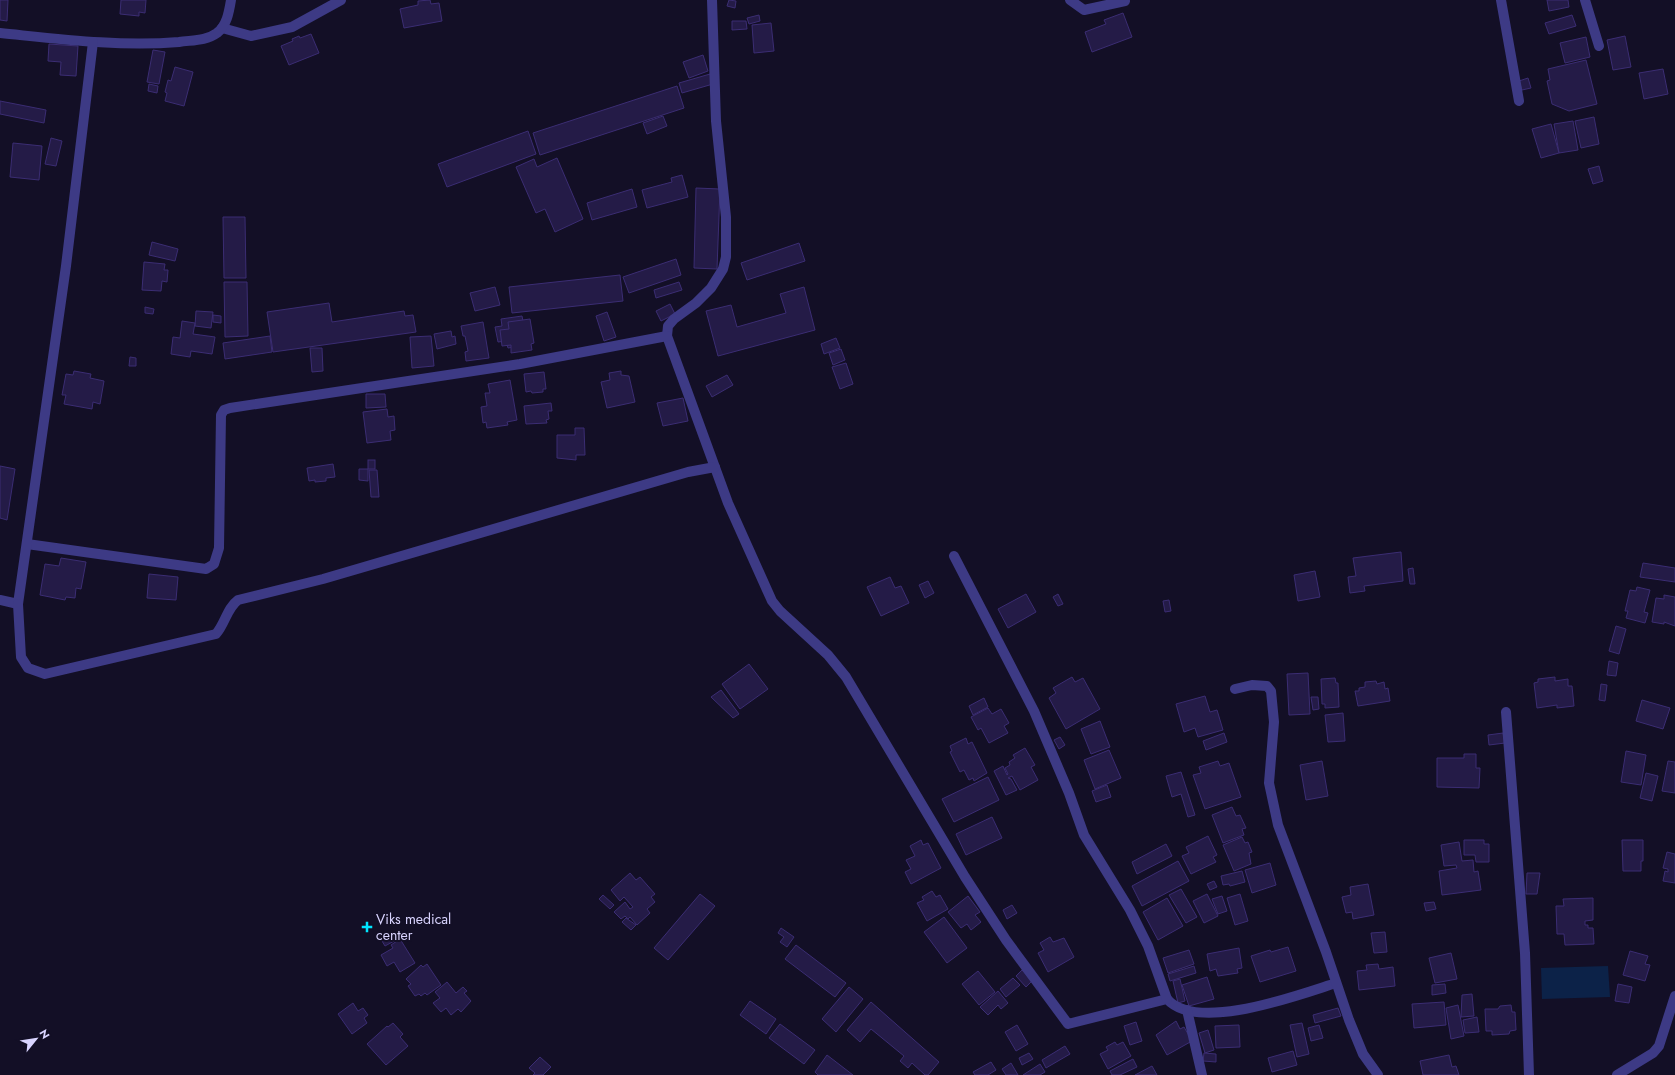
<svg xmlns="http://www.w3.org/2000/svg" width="1675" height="1075" font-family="Jost,sans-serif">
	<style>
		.water { fill: #0c2248 }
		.building { fill: #241b47; stroke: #3b2d73 }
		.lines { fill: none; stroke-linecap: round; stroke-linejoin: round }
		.minor { stroke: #3d3a85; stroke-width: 10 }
		.poi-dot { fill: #00e5ff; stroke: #130f26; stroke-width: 1.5 }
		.labels { text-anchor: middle; stroke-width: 4; stroke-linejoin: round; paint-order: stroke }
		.poi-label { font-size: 14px; fill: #d9d4ff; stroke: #130f26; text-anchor: start }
	</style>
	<rect width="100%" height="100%" fill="#130f26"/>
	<path class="water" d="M1608,966L1610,997L1542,999L1541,968Z"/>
	<g class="building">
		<path d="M0,0H8L7,21L0,20Z"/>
		<path d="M121,0H146L145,13L139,12V16L120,14Z"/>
		<path d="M430,0L431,4L439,3L442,21L404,28L400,9L418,5V1Z"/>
		<path d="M729,0L736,1L735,8L727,6Z"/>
		<path d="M1547,0H1568L1569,7L1549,11Z"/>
		<path d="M1123,13L1132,37L1092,52L1085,32L1106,24L1104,20Z"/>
		<path d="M759,15L760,21L749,24L747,18Z"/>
		<path d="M1572,15L1576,26L1549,34L1545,23Z"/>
		<path d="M732,21H746L747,29L732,30Z"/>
		<path d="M771,23L774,51L754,53L752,25Z"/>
		<path d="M311,34L319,53L289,65L281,46L293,41L292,39L299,36L300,38Z"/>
		<path d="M1625,36L1631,67L1613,70L1607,40Z"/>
		<path d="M1586,37L1590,57L1565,63L1560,43Z"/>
		<path d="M49,44L78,46L76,76L60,75L61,62L48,61Z"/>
		<path d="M153,50L165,52L159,84L147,82Z"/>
		<path d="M703,55L708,71L689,78L683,62Z"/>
		<path d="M1586,60L1597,104L1569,111L1552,104L1547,81L1550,80L1548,69Z"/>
		<path d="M175,67L193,72L184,106L165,101L167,93L165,92L168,80L171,81Z"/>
		<path d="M1663,69L1668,94L1644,99L1639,73Z"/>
		<path d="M710,74L713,84L682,93L679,83Z"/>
		<path d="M1528,78L1531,88L1522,90L1519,81Z"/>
		<path d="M149,84L158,86L157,93L148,91Z"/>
		<path d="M677,86L684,108L540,155L533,133Z"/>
		<path d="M0,101L46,110L44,123L0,114Z"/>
		<path d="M663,116L667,126L647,134L643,123Z"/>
		<path d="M1594,117L1599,144L1581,148L1575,121Z"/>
		<path d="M1573,121L1578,150L1559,153L1554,124Z"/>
		<path d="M1551,124L1559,153L1541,158L1532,129Z"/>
		<path d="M528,131L536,154L447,187L438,164Z"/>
		<path d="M51,138L62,141L56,166L45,164Z"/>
		<path d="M13,143L42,146L39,180L10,177Z"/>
		<path d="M557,158L583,219L555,232L545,209L536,213L516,167L534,159L537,167Z"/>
		<path d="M1599,166L1603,181L1593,184L1588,169Z"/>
		<path d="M682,175L688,197L647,208L642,190L672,182L671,178Z"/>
		<path d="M696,188L720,189L717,269L694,268Z"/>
		<path d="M632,189L637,207L592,220L587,203Z"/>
		<path d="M223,217H245L246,278H224Z"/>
		<path d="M152,242L178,249L175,261L149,255Z"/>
		<path d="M799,243L805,261L747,280L741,263Z"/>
		<path d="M676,259L681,275L629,293L623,277Z"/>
		<path d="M144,262L165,264L164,270H168L167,282L162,281L161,291L142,290Z"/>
		<path d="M620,275L623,301L512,313L509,287Z"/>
		<path d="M224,282H247L248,336L225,337Z"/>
		<path d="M679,282L682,290L656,298L654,290Z"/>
		<path d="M495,287L500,305L475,311L470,293Z"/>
		<path d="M804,287L815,330L718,356L706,311L731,305L737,327L786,313L780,294Z"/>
		<path d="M329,303L332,322L404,311L405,316L413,315L416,332L273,352L267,312Z"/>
		<path d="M670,304L675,314L661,321L656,311Z"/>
		<path d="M145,307L154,309L153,314L145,313Z"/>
		<path d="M196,311L213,312L211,328L195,326Z"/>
		<path d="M607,312L616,337L604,341L596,316Z"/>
		<path d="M213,315L221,316V323L213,322Z"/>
		<path d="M522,316L528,345L508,348L506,341L498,342L495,327L502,326L501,319Z"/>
		<path d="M530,319L534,343L531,344L532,350L511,353V345L502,346L500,330L509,329L508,322Z"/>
		<path d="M182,321L195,323L193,334L215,337L212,354L191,351L190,357L171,354L173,337L180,338Z"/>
		<path d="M483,322L489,358L466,361L465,352L468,351L465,336H463L461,326Z"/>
		<path d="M451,331L452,337L455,336L456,344L437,349L434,334Z"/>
		<path d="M270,336L272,352L225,359L223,343Z"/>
		<path d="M431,336L434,366L412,368L410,337Z"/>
		<path d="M836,338L840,348L824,354L821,344Z"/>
		<path d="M310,348H322L323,371L312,372Z"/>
		<path d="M841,349L845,360L833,365L829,353Z"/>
		<path d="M130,357L136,358V366H129Z"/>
		<path d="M846,363L853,384L840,389L832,367Z"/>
		<path d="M74,371L91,374L90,378L104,381L100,404L93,402L92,409L64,404L66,395H62L66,374L73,375Z"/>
		<path d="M621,371V375L629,376L635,402L607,408L601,382L610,380L609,373Z"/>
		<path d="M544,372L546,389H543V392L532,393L531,391L526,392L524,374Z"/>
		<path d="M727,375L733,385L712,397L706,386Z"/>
		<path d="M510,380L517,420L507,422L508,425L487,428L486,422L483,423L481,407L487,406L485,393H490L488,384Z"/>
		<path d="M366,394H385L386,407L366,408Z"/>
		<path d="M683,398L688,421L663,426L657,403Z"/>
		<path d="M551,403L552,411H548L549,419L546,420L547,423L526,424L524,406Z"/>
		<path d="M387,409L388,417L394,416L395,430L390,431L391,440L367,443L363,412Z"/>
		<path d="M575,428H584L585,455H576V460L557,458V435H575Z"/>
		<rect x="368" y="460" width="7" height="9"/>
		<path d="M333,464L335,477L326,478V481L315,482V480L309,481L307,468Z"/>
		<path d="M0,466L15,469L7,520L0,518Z"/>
		<path d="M359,469H368V481L359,480Z"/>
		<path d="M369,470H377L379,497H371Z"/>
		<path d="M1401,552L1403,581L1364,586L1365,591L1350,593L1348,577L1356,576L1353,558Z"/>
		<path d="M61,558L86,562L81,589L76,588L75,598L66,597L65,600L40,595L45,564L59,566Z"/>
		<path d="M1643,563L1675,568V582L1640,577Z"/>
		<path d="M1413,568L1415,584H1410L1408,569Z"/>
		<path d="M1315,571L1320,597L1298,601L1294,575Z"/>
		<path d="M149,574L178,577L176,600L147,598Z"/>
		<path d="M890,577L895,588L901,586L909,603L881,616L867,587Z"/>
		<path d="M928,581L934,593L925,598L919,585Z"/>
		<path d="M1637,587L1650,590L1644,612L1648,613L1645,623L1626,618L1628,611H1625L1630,590L1636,591Z"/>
		<path d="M1026,594L1036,612L1008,628L998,609Z"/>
		<path d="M1058,594L1063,604L1058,606L1053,597Z"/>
		<path d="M1664,595L1675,597V626L1664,622V624L1652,622L1656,598L1664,599Z"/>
		<path d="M1169,600L1171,611L1165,612L1163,601Z"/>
		<path d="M1616,626L1626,629L1619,654L1609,651Z"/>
		<path d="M1609,661L1618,663L1616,676L1607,675Z"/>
		<path d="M749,664L768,689L740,709L722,684Z"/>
		<path d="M1308,673L1310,714L1289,715L1287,674Z"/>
		<path d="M1072,677L1075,682L1083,678L1100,709L1066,729L1049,698L1056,693L1053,688Z"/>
		<path d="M1555,677V681L1568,679V686H1572L1574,706L1557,708V705L1537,708L1534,683L1538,682V679Z"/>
		<path d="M1335,678L1336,683H1338L1339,707L1325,708V704H1322L1321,679Z"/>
		<path d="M1376,681L1377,684L1384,682L1385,689L1388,688L1390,701L1358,706L1355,691H1359V688L1365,687V682Z"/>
		<path d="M1601,684L1607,685L1605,701L1599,700Z"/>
		<path d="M721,690L739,714L733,718L711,697Z"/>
		<path d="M1205,696L1210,712L1217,710L1223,730L1198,737L1195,728L1184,732L1176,704Z"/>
		<path d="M1311,697H1318L1319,709L1313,710Z"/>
		<path d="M984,698L988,707L973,715L969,706Z"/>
		<path d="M1642,700L1670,708L1663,729L1636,721Z"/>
		<path d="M988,708L992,714L1001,709L1009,723L1004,726L1008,733L989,743L981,728L978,730L971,717Z"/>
		<path d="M1343,713L1345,741L1328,742L1325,715Z"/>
		<path d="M1100,721L1110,747L1091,754L1081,729Z"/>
		<path d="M1224,733L1227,742L1206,750L1203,741Z"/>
		<path d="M1503,733L1505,743L1489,745L1488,735Z"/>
		<path d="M1060,737L1065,745L1059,749L1054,740Z"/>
		<path d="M966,738L968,744L972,742L987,773L974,781L973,778L969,780L964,770L960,772L950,752L952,751L950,746Z"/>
		<path d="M1025,748L1035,765L1031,767L1038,780L1020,790L1012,776L1008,778L1011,779L1017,790L1006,795L994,771L1003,766L1007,775L1008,774L1005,768L1010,765L1009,762L1015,758L1013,755Z"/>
		<path d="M1109,750L1121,778L1095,789L1084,760Z"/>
		<path d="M1626,751L1646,755L1641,785L1621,782Z"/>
		<path d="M1464,754H1476V768H1480L1479,788L1437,787V758H1464Z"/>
		<path d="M1218,761L1220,766L1229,763L1241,797L1205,809L1193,775L1201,773L1199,767Z"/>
		<path d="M1322,761L1328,796L1306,800L1300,765Z"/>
		<path d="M1668,761L1675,762V793L1662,791Z"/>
		<path d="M1181,772L1195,815L1188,817L1181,794L1172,797L1166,776Z"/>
		<path d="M1646,773L1658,776L1652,801L1640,798Z"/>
		<path d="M988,777L999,800L954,822L942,799Z"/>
		<path d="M1107,785L1111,797L1096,802L1092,791Z"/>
		<path d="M1232,807L1236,816L1240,815L1246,828L1242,829L1244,835L1223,843L1212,815Z"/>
		<path d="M992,817L1002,838L966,855L956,834Z"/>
		<path d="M1208,836L1217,855L1213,857L1216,862L1191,874L1182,856L1189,853L1186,847Z"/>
		<path d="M1242,837L1245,843L1248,842L1252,852L1249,853L1251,864L1234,871L1223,845Z"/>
		<path d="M921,840L923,845L928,843L941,868L911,884L905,872L911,869L906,860L915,856L910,846Z"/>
		<path d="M1464,840H1484V844H1489V862H1476L1475,855H1464Z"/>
		<path d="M1622,840H1643V861H1641V871H1623Z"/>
		<path d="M1459,842L1462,861L1473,860L1474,872L1478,871L1481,890L1442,895L1439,871L1457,868L1456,865L1444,866L1441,845Z"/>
		<path d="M1166,844L1172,856L1137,874L1132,862Z"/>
		<path d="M1667,852L1675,854V883L1663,881L1665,871L1668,872V869L1663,868Z"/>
		<path d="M1178,861L1189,881L1142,906L1132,886Z"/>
		<path d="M1270,863L1276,885L1252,893L1245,870Z"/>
		<path d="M1242,871L1245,882L1230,886L1229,884L1223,885L1221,876Z"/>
		<path d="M630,873L636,880L640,877L655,894L651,897L655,902L647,909L650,913L637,925L630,917L628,919L625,916L621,919L614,912L625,902L630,909L633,907L624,897L620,901L611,890Z"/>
		<path d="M1527,873H1540L1537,894H1526Z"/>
		<path d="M1214,881L1217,887L1210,890L1207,884Z"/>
		<path d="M1368,884L1374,915L1353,919L1352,912L1346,913L1342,897L1351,895L1350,887Z"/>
		<path d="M1181,889L1197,917L1186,923L1169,895Z"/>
		<path d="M932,891L936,897L940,895L948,909L927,921L917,903L924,900L922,897Z"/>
		<path d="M700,894L715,906L668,960L654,948Z"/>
		<path d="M1207,894L1218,916L1204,923L1193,901Z"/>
		<path d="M1240,894L1248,921L1235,925L1227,898Z"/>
		<path d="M603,895L614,905L610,909L599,899Z"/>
		<path d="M968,896L980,912L975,915L981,922L971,930L967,924L961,928L948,912Z"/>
		<path d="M1222,896L1227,911L1218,914L1212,899Z"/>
		<path d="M1167,898L1183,926L1158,940L1143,912Z"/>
		<path d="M1593,898V920L1585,921V925H1588V928H1593L1594,944L1565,945L1564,934H1557L1556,906H1564L1563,899Z"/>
		<path d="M1434,902L1436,909L1426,911L1424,903Z"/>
		<path d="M1012,905L1017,913L1007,919L1003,910Z"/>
		<path d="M944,917L967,948L947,963L924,932Z"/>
		<path d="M626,918L636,925L631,930L622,922Z"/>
		<path d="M781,928L794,937L787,947L780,942L784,937L778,933Z"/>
		<path d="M1385,932L1387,952L1374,953L1371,933Z"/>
		<path d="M393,934L396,940L385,946L382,941Z"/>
		<path d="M1050,937L1053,942L1064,938L1074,957L1048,972L1038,953L1044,950L1040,943Z"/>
		<path d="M400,939L415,963L400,972L394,962L387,966L381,955L393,948L391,945Z"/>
		<path d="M796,945L846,983L835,997L785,959Z"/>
		<path d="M1288,947L1296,971L1260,982L1251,956L1270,950L1271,952Z"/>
		<path d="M1239,948L1242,968L1237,969L1238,973L1218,976L1216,969L1210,971L1207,954Z"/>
		<path d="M1189,950L1194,964L1168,973L1163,958Z"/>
		<path d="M1630,951L1648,956L1645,964L1650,965L1645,981L1623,975Z"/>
		<path d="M1451,953L1457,979L1435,983L1429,958Z"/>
		<path d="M427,964L441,985L427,995L425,993L421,996L419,994L415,996L408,986L411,984L406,979L421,965L423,967Z"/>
		<path d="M1378,964L1379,969L1393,967L1395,986L1359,990L1357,971L1367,970L1366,965Z"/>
		<path d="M1194,966L1196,973L1170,981L1168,974Z"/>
		<path d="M1022,970L1032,981L1026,987L1016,976Z"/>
		<path d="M978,971L995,992L979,1005L962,984Z"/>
		<path d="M1207,977L1214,999L1189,1006L1182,985Z"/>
		<path d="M1013,978L1020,985L1006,997L1000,989Z"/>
		<path d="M1180,979L1185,1001L1178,1003L1173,981Z"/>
		<path d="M447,982L456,993L463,987L467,991L464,993L471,1001L461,1012L458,1009L451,1015L446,1008L441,1012L433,1003L440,998L435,992Z"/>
		<path d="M1445,984L1446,993L1432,995V985Z"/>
		<path d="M1618,984L1632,987L1629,1003L1615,1001Z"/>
		<path d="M849,987L863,999L836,1032L822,1019Z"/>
		<path d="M998,991L1008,1003L1001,1009L998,1005L988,1015L980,1007Z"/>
		<path d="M1472,994L1474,1016L1461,1017L1462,995Z"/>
		<path d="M750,1001L776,1019L766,1034L740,1015Z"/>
		<path d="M871,1002L939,1062L928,1075H925L912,1063L908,1068L900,1061L904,1056L871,1029L860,1042L847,1030Z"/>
		<path d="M1444,1002L1446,1025L1414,1028L1412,1004Z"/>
		<path d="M353,1003L358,1011L363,1008L368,1015L364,1018L367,1023L352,1034L338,1014Z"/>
		<path d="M1458,1005L1464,1036L1451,1039L1446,1008Z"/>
		<path d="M1511,1005L1512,1012H1515L1516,1030L1510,1031L1509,1034L1492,1035V1031H1486L1485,1009H1498L1500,1006Z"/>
		<path d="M1338,1008L1341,1016L1315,1023L1313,1015Z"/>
		<path d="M1477,1017L1479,1032L1465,1033L1463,1020Z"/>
		<path d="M1176,1021L1180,1029L1184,1027L1192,1041L1167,1055L1156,1035Z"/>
		<path d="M1136,1022L1142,1041L1130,1045L1124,1026Z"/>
		<path d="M393,1023L403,1034L400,1037L408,1046L386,1065L367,1044L387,1026L388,1027Z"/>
		<path d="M1302,1023L1309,1054L1297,1057L1290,1025Z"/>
		<path d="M780,1024L815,1050L804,1064L769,1038Z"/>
		<path d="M1017,1025L1028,1044L1016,1051L1005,1032Z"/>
		<path d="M1239,1025L1240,1047L1216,1048L1215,1026Z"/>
		<path d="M1319,1025L1323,1038L1311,1041L1308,1028Z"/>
		<path d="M1208,1030L1214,1050L1205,1053L1199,1033Z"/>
		<path d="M1115,1042L1117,1045L1123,1042L1131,1056L1108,1069L1100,1054L1108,1050L1106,1047Z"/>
		<path d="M1065,1046L1070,1054L1046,1068L1042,1060Z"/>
		<path d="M1293,1051L1297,1065L1272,1072L1268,1058Z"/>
		<path d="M1029,1053L1033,1059L1022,1065L1019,1058Z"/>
		<path d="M1204,1053L1216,1054V1062L1203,1061Z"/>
		<path d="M827,1055L853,1075H818L815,1072Z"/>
		<path d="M1449,1055L1452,1067L1456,1066L1459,1075H1423L1420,1061Z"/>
		<path d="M540,1057L551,1067L543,1075H533L535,1073L529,1068Z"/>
		<path d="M1133,1059L1137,1067L1120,1075H1112L1110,1071Z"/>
		<path d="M991,1062L996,1070L988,1075H975L973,1072Z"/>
		<path d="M1011,1063L1018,1075H1006L1002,1069Z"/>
		<path d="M1040,1064L1045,1072L1040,1075H1023Z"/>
		<path d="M1152,1066L1157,1075H1135Z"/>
	</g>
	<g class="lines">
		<g class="minor">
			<path d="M712,0L716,121L726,217V257L723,269L711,288L696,303L674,319L668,326L667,336L728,503L772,601L780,611L828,655L846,677L965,877L1006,940L1068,1024L1167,999C1197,1033 1298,995 1336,983"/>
			<path d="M1070,0L1084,10L1125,1"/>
			<path d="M1501,0L1519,101"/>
			<path d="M1585,0L1599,46"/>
			<path d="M222,28L251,36L292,27L341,0"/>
			<path d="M0,33C59,39 119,47 179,42C192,40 206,41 217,33C227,25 229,12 231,0"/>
			<path d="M27,544L206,569L214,564L219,548L221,415L224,410L230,408L520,364L667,336"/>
			<path d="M954,556L1034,711L1069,793L1084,835L1130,910L1148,946L1167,999"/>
			<path d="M0,600L18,604L66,266L93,42"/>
			<path d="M18,604L21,657L28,668L45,674L216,634C225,624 227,608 238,600L323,579L688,472L715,467"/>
			<path d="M1235,689L1252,685L1267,686L1271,691L1274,722L1269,783L1278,825L1326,952L1349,1020L1363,1054L1378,1075"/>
			<path d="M1506,712L1525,953L1529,1075"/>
			<path d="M1187,1010L1202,1075"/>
			<path d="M1617,1075L1653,1053L1659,1046L1675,996"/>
		</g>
	</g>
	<path class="poi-dot" d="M365 921h4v4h4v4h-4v4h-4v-4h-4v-4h4z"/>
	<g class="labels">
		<g class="poi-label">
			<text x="376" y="924">Viks medical<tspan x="376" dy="16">center</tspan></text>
		</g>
	</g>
	<g transform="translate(36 1039) rotate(60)" stroke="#130f26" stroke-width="3" paint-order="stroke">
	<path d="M0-3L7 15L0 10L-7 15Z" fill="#d9d4ff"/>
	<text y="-6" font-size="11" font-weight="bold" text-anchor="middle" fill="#d9d4ff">N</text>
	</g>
</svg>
